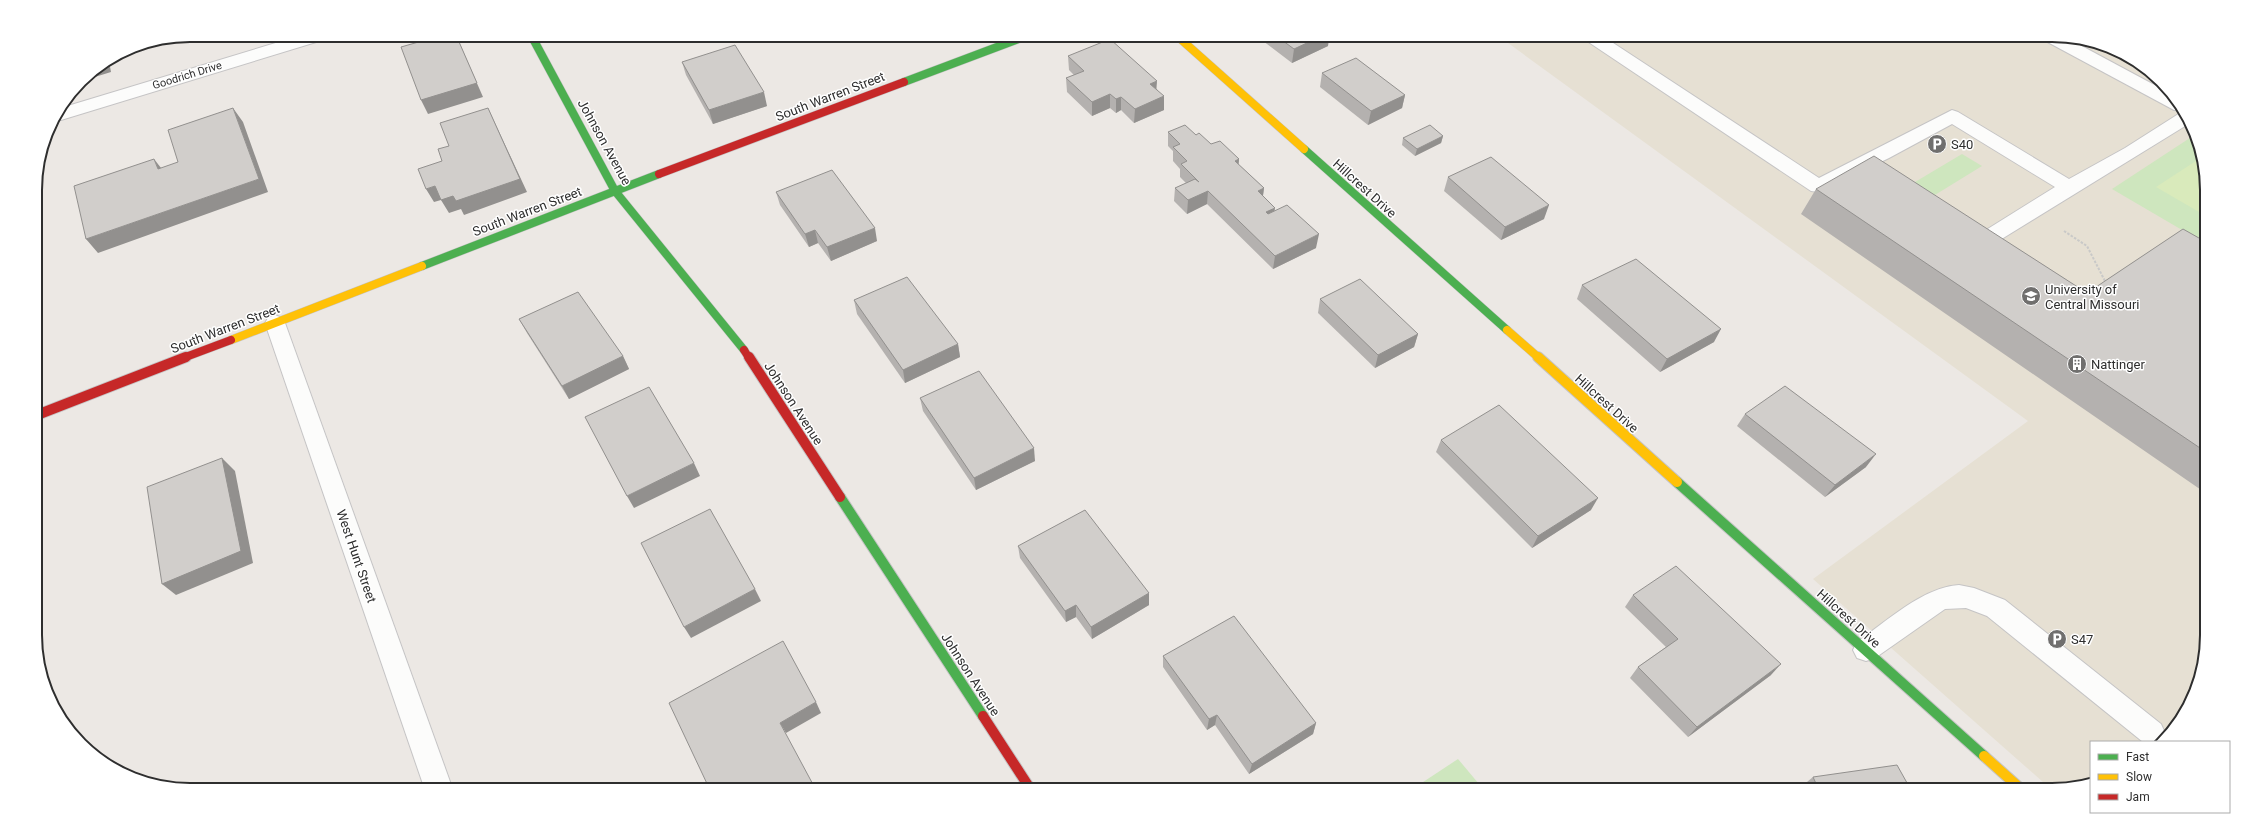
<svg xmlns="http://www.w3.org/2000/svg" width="2242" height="825" font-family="Roboto,sans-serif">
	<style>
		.education { fill: #e6e0d3 }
		.green { fill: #cee6be }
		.pitch { fill: #d9eabb }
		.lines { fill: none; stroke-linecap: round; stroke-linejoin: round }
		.lane-casing { stroke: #c5c4c5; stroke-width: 2 }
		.street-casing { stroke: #c5c4c5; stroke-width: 2 }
		.fast-far1-casing { stroke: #c5c4c5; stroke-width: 9 }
		.fast-casing { stroke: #c5c4c5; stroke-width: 12 }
		.slow-far1-casing { stroke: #c5c4c5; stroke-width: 9 }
		.slow-casing { stroke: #c5c4c5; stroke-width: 12 }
		.jam-far1-casing { stroke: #c5c4c5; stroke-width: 9 }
		.jam-casing { stroke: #c5c4c5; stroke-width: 12 }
		.path { stroke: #c9c9c8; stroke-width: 2; stroke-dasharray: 2.5 1.5; stroke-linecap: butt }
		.lane { fill: #fcfcfb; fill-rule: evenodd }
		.street { fill: #fcfcfb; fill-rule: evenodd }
		.fast-far1 { stroke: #4caf50; stroke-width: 8 }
		.fast { stroke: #4caf50; stroke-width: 10 }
		.slow-far1 { stroke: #ffc107; stroke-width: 8 }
		.slow { stroke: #ffc107; stroke-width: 10 }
		.jam-far1 { stroke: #c62828; stroke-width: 8 }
		.jam { stroke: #c62828; stroke-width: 10 }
		.wall { fill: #b4b1af }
		.shaded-wall { fill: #92908e }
		.building { fill: #d1cecb; stroke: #92908e }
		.labels { text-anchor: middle; stroke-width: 3; stroke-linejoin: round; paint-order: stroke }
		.far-street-label { font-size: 11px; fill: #2e2e2e; stroke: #fff }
		.street-label { font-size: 13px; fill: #2e2e2e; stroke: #fff }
		.poi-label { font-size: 13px; fill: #2e2e2e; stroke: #fff; text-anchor: start }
		.rim { fill: none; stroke: #2e2e2e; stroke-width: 2 }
	</style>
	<rect width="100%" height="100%" fill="#ece8e4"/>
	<path class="education" d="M1497,35H2052L2101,43L2138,61L2169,88L2195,131L2206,170L2207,635L2199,684L2181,721L2161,742H2091V784L2052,790L1813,579L2028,421Z"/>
	<g class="green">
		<path d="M2196,134L2206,170V244L2112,189Z"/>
		<path d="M1962,154L1982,166L1930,198L1910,185Z"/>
		<path d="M1458,759L1484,790H1411Z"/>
	</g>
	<path class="pitch" d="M2202,157L2206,170V216L2156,187Z"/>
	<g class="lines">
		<g class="lane-casing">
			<g id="lane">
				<path d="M1582,35H1601L1819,178L1952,110L1958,112L2069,179L2125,148L2180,113L2183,112L2190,123L2000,240L1993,242L1986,240L1983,235L1986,230L2055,187L1952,124L1889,158L1818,192L1811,191L1584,39Z"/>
				<path d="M2040,35L2065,37L2173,95L2183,111L2174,110L2042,39Z"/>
				<path d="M1959,585L1974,588L2005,600L2161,724L2165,733L2161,742H2143L1987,616L1966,608L1945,609L1875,658L1866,661L1857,658L1853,650L1857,642C1886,622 1923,587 1959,585Z"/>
			</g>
		</g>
		<g class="street-casing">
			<g id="street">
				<path d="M302,35H328L326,39L61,120L52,121L61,108Z"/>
				<path d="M275,315L282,318L285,323L453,790H425L265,323L268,318Z"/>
			</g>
		</g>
		<g class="fast-far1-casing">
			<g id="fast-far1">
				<path d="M531,35L615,191L744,350"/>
				<path d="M904,82L1029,35"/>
				<path d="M1304,149L1507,330"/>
				<path d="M422,266L659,174"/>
			</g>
		</g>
		<g class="fast-casing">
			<g id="fast">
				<path d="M1677,482L1984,756"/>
				<path d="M840,497L983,716"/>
			</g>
		</g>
		<g class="slow-far1-casing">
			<g id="slow-far1">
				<path d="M1176,35L1304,149"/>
				<path d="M1507,330L1539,358"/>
				<path d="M231,340L422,266"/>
			</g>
		</g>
		<g class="slow-casing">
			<g id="slow">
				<path d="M1538,357L1677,482"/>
				<path d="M1984,756L2022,790"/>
			</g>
		</g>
		<g class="jam-far1-casing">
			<g id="jam-far1">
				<path d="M659,174L904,82"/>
				<path d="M744,350L749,358"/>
				<path d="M183,358L231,340"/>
			</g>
		</g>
		<g class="jam-casing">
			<g id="jam">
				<path d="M749,357L840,497"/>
				<path d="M37,415L186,357"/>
				<path d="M983,716L1031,790"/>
			</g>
		</g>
		<path class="path" d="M2064,231L2087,246L2106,283"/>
		<use href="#lane" class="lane"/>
		<use href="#street" class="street"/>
		<use href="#fast-far1" class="fast-far1"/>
		<use href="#fast" class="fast"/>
		<use href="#slow-far1" class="slow-far1"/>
		<use href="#slow" class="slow"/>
		<use href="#jam-far1" class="jam-far1"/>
		<use href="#jam" class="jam"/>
	</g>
	<g class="wall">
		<path d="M1255,35H1331L1329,36L1328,46L1292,63Z"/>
		<path d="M1068,56L1157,89L1164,110L1134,123L1121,110L1116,113L1110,108L1092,116L1067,92L1066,78L1074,75L1069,70Z"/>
		<path d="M682,62L767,106L713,124L686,75Z"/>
		<path d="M1322,73L1405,95L1402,108L1368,125L1320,87Z"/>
		<path d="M1168,132L1196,135L1211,144L1239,159L1238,164L1264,188L1263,196L1274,211L1316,248L1273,269L1207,204L1187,214L1174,201L1175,188L1186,183L1180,177V169L1173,161V151L1168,146Z"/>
		<path d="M1443,136L1441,143L1415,156L1402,145L1403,138Z"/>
		<path d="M1448,177L1544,219L1501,240L1444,191Z"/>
		<path d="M1816,189L2087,293L2206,242L2207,494L1801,214Z"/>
		<path d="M776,192L877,241L831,261L818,243L809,247L780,205Z"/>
		<path d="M1582,285L1714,342L1660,372L1577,299Z"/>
		<path d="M1320,299L1418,334L1414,347L1375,368L1318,313Z"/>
		<path d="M854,300L958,344L960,357L905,383L857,314Z"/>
		<path d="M519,319L623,356L629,369L569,399L527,333Z"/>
		<path d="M920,398L1035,461L976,490L923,411Z"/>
		<path d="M1745,414L1866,467L1825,497L1737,426Z"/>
		<path d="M1441,440L1591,510L1532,548L1436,452Z"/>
		<path d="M1018,546L1149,605L1092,639L1076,617L1066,622L1020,558Z"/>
		<path d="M1633,595L1771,675L1688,737L1630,678L1638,667L1666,647L1625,607Z"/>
		<path d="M1163,656L1316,723L1313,734L1249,774L1215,725L1207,730L1163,667Z"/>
		<path d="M1813,777L1911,790H1803L1801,787Z"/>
	</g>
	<g class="shaded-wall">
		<path d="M456,35L483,97L428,114L421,100Z"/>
		<path d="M1321,35H1331L1329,36L1328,46L1292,63L1294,49Z"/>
		<path d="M109,61L111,72L82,81L88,74Z"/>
		<path d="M1157,81L1156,95L1150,84Z"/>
		<path d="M764,92L767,106L713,124L709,110Z"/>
		<path d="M1110,94V108L1092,116V102Z"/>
		<path d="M1405,95L1402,108L1368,125L1371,111Z"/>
		<path d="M1164,96V110L1134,123L1135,109Z"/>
		<path d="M1121,97V110L1116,113V99Z"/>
		<path d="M233,108L243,122L268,192L98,253L86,239L259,179Z"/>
		<path d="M488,108L527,192L464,215L461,209L449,213L441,200L434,202L426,189L435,186L453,196Z"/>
		<path d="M1443,136L1441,143L1415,156L1417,149Z"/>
		<path d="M154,159L165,173L158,169Z"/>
		<path d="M1239,159L1238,173L1235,161Z"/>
		<path d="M1264,188L1262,202L1258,191Z"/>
		<path d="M1208,191L1207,204L1187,214L1188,200Z"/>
		<path d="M1549,205L1544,219L1501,240L1505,227Z"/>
		<path d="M1275,208L1273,221L1266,212Z"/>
		<path d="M875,228L877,241L831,261L827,247Z"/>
		<path d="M815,230L818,243L809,247L805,234Z"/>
		<path d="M1319,234L1316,248L1273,269L1275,256Z"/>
		<path d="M1721,329L1714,342L1660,372L1667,359Z"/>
		<path d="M1418,334L1414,347L1375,368L1378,355Z"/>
		<path d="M958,344L960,357L905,383L903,370Z"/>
		<path d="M623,356L629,369L569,399L562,386Z"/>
		<path d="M1034,448L1035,461L976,490L974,478Z"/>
		<path d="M1876,454L1866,467L1825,497L1835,485Z"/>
		<path d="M222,458L235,471L253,563L176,595L162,584Z"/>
		<path d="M694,463L700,476L634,508L627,496Z"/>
		<path d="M1598,498L1591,510L1532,548L1538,536Z"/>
		<path d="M755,589L761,601L691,638L684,627Z"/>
		<path d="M1149,593V605L1092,639L1091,627Z"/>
		<path d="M1076,605V617L1066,622L1065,611Z"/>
		<path d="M1781,664L1771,675L1688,737L1697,727Z"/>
		<path d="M816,702L821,713L786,733L780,723Z"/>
		<path d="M1217,715L1215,725L1207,730L1209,719Z"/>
		<path d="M1316,723L1313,734L1249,774L1252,764Z"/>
	</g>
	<g class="building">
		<path d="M443,35H456L477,83L421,100L401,47Z"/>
		<path d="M1275,35H1324L1294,49Z"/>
		<path d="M1110,39L1157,81L1150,84L1164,96L1135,109L1121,97L1116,99L1110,94L1092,102L1066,78L1084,71L1068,56Z"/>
		<path d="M735,45L764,92L709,110L682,62Z"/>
		<path d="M1356,58L1405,95L1371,111L1322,73Z"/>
		<path d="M233,108L259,179L86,239L74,186L154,159L158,169L178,162L168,130Z"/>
		<path d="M488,108L520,179L456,201L453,196L441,200L435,186L426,189L418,169L442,161L438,149L449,146L440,123Z"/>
		<path d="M1185,125L1196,135L1199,133L1211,144L1220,141L1239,159L1235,161L1264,188L1258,191L1275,208L1266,212L1268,214L1287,205L1319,234L1275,256L1208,191L1188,200L1175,188L1195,179L1199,182L1181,164L1187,161L1173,147L1180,144L1168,132Z"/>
		<path d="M1430,125L1443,136L1417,149L1403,138Z"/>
		<path d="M1874,156L2087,293L2183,229L2206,242V452L1816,189Z"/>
		<path d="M1491,157L1549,205L1505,227L1448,177Z"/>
		<path d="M832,170L875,228L827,247L815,230L805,234L776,192Z"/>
		<path d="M1636,259L1721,329L1667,359L1582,285Z"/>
		<path d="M907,277L958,344L903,370L854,300Z"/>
		<path d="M1360,279L1418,334L1378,355L1320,299Z"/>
		<path d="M578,292L623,356L562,386L519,319Z"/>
		<path d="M979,371L1034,448L974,478L920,398Z"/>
		<path d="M1785,386L1876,454L1835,485L1745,414Z"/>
		<path d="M649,387L694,463L627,496L585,417Z"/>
		<path d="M1499,405L1598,498L1538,536L1441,440Z"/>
		<path d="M222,458L241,551L162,584L147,487Z"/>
		<path d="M710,509L755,589L684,627L641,543Z"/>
		<path d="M1085,510L1149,593L1091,627L1076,605L1065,611L1018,546Z"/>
		<path d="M1676,566L1781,664L1697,727L1638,667L1678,639L1633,595Z"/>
		<path d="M1234,616L1316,723L1252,764L1217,715L1209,719L1163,656Z"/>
		<path d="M783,641L816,702L780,723L816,790H710L669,703Z"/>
		<path d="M1897,765L1911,790H1819L1813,777Z"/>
	</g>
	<defs>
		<g id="parking-disc" transform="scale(1)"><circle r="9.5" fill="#706f6e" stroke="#fff"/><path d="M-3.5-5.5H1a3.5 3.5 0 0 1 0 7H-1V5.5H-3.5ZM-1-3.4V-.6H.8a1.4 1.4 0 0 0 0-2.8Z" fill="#fff"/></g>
		<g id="university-disc" transform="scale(1)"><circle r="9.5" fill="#706f6e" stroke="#fff"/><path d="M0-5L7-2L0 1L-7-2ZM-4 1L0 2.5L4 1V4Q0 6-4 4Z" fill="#fff"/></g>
		<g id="building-disc" transform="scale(1)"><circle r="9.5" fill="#706f6e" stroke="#fff"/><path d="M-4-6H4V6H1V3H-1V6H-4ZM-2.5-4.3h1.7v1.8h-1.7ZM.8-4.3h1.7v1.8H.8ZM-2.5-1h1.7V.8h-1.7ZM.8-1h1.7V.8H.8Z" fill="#fff"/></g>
	</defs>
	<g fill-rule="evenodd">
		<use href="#parking-disc" x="1937" y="144"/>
		<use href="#university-disc" x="2031" y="296"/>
		<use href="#building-disc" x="2077" y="364"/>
		<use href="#parking-disc" x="2057" y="639"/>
	</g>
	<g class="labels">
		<g class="far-street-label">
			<text transform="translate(187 75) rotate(-17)" y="4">Goodrich Drive</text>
		</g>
		<g class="street-label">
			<text transform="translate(830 96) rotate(-21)" y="5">South Warren Street</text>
			<text transform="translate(605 142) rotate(61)" y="5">Johnson Avenue</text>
			<text transform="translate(1365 188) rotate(42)" y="5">Hillcrest Drive</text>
			<text transform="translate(527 211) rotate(-21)" y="5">South Warren Street</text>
			<text transform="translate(225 328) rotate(-21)" y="5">South Warren Street</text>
			<text transform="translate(794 403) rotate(57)" y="5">Johnson Avenue</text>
			<text transform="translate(1607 403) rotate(42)" y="5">Hillcrest Drive</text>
			<text transform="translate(357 556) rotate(71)" y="5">West Hunt Street</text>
			<text transform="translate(1849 618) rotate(42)" y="5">Hillcrest Drive</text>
			<text transform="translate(971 674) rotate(57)" y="5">Johnson Avenue</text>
		</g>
		<g class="poi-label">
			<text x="1951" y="149">S40</text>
			<text x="2045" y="294">University of<tspan x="2045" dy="15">Central Missouri</tspan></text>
			<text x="2091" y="369">Nattinger</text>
			<text x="2071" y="644">S47</text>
		</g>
	</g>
	<path d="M0 0H2242V825H0ZM190 42H2052A148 148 0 0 1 2200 190V635A148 148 0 0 1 2052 783H190A148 148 0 0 1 42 635V190A148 148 0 0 1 190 42Z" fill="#fff" fill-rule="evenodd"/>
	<path class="rim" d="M190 42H2052A148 148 0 0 1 2200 190V635A148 148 0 0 1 2052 783H190A148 148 0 0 1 42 635V190A148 148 0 0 1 190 42Z"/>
	<rect x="2090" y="741" width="140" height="72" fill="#ffffff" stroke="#ababab"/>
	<rect x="2098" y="754" width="20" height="6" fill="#4caf50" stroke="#ababab"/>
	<text x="2126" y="761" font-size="12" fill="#2e2e2e">Fast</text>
	<rect x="2098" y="774" width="20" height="6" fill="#ffc107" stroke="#ababab"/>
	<text x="2126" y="781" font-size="12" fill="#2e2e2e">Slow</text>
	<rect x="2098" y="794" width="20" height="6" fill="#c62828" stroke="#ababab"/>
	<text x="2126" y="801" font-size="12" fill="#2e2e2e">Jam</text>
</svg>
